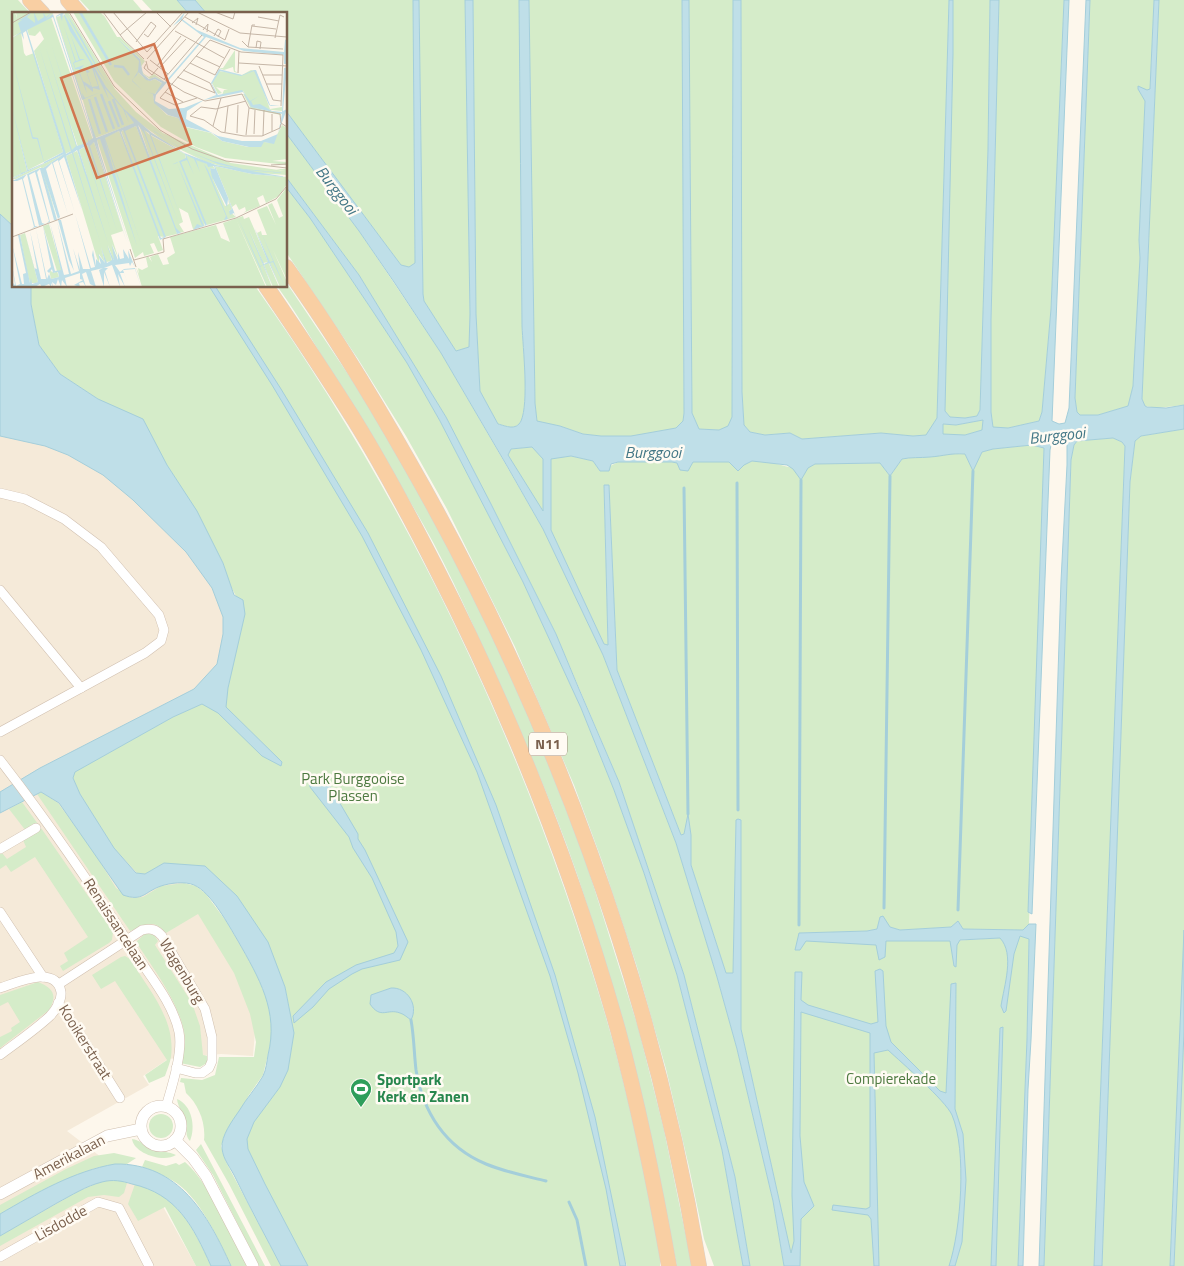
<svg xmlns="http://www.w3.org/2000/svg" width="1184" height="1266" font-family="'Titillium Web',sans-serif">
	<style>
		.residential { fill: #f5ead9 }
		.green { fill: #d5ecc9 }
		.water { fill: #bfdfe8; stroke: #a4ceda; fill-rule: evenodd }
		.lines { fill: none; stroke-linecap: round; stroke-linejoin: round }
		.stream { stroke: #a4ceda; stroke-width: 3 }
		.minor-casing { stroke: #d1c0b0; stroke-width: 10 }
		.tertiary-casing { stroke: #d1c0b0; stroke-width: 12 }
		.trunk-casing { stroke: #dad2cd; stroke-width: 16 }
		.minor { stroke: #fff; stroke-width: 9 }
		.tertiary { stroke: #fff; stroke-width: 11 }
		.trunk { stroke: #f9cfa3; stroke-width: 15 }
		.labels { text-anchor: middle; stroke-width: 5; stroke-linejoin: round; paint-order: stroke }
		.shield { fill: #fffbf3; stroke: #a28e7f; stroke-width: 1 }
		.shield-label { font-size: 14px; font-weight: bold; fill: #7a604d }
		.park-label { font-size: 15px; fill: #4e7a41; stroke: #fffbf3 }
		.street-label { font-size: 15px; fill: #7a604d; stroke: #fffbf3 }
		.leisure-label { font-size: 15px; font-weight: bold; fill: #27864d; stroke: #fffbf3; text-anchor: start }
		.water-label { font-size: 16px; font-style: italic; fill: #437786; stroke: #fffbf3 }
		.inset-river { fill: none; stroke: #bfdfe8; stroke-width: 2.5 }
		.inset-road { fill: none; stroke: #c5b6a7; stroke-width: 1 }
		.view { fill: #d1764f; fill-opacity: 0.15; stroke: #d1764f; stroke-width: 2.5 }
		.inset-edge { fill: none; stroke: #7a604d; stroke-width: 2.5 }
	</style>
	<rect width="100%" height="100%" fill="#fdf7ec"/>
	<path class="residential" d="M0,424L61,437L195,547L232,635L173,874L261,960L253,1056L221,1054L168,1059L143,1076L149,1085L67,1131L161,1203L196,1266H0Z"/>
	<g class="green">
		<path d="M0,0H18L31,14H14V227L0,214Z"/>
		<path d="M80,0H133L145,14H93Z"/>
		<path d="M142,0H177L189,14H155Z"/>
		<path d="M195,0H413L415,263L409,267L401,265L286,111V14H207Z"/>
		<path d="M419,0H465L470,314L469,347L456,351L424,301L423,294Z"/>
		<path d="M473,0H519C520,109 521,218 522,326C523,348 529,403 521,421C516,431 506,426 498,424L480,391L476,314Z"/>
		<path d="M529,0H682L684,413L683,421L676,428L637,436H601L583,434L560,426L537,422L535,403Z"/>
		<path d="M689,0H733L732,417L728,427L719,430L699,429L692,413Z"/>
		<path d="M741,0H949L937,418L927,435L913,436L881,433L802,439L790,433L765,435L750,432L744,425L742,392Z"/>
		<path d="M953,0H990L988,149L980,410L977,416L965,418L950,417L945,411V402Z"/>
		<path d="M999,0H1064L1051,309L1042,412L1039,421L1008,428H993L991,412V320Z"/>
		<path d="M1090,0H1154L1150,89L1148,90L1138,89L1145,101L1139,240L1140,258L1133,386L1128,406L1098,415H1080L1077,412L1075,398Z"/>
		<path d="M1159,0H1184V405L1158,408L1145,406L1142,399Z"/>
		<path d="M286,133L359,231L441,353L543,529L603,655L676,843L717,977L737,1049L773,1201L784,1266H750L735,1177L684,975L619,782L556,634L491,504L446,417L359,275L286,177Z"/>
		<path d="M286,187L310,218L372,310L407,363L440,421L523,582L581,708L614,790L644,873L677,975L722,1150L743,1266H714L704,1239L689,1167L666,1069L637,967L602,861L574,785L515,647L447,509L406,436L358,359L286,252Z"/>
		<path d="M286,282L368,404L447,543L484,616L535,729L585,859L638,1027L664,1130L692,1266H677C651,1134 621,1004 578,877C556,811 527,747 499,683C475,630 452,575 423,524C401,485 377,447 354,409C328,368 306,326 277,286H286Z"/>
		<path d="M31,286H255C412,507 528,755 605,1014C628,1092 644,1172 660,1252V1266H627L625,1260L626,1266H296L234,1156L274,1083L282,1012L289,1007L285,987L237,896L164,863L145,874L137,873L114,848L80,794L73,778L74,772L173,717L202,704L228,688L237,598L230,585L223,563L185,493L167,465L98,399L60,374L39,345L31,304Z"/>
		<path d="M983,420L982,430L965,435H943V424L956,425Z"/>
		<path d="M1184,429V930L1170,1266H1102L1130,482L1135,441L1141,436Z"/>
		<path d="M1113,438L1122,442L1125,446L1094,1266H1044L1071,460L1074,445L1077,441Z"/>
		<path d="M1032,445L1044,448L1029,924L1023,930L963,929L958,921L951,927L900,930L890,927L880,917L877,929L867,931L800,933L886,941H950L1000,938L1020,935L1029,939L1027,1039L1018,1266H800V1262L791,1254L741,1029V820L736,821L733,973H726L691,865V835L688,816L684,834L681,835L617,670L609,486H604L608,645L604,644L551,530V458L571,456L593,461L600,471L618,462H729C733,463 740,465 745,464C747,464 751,461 752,461C775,458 794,476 815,464L880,463L890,476L902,459L917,457H929L947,453L965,454L973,470L982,452L993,449Z"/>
		<path d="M533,447L543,459V512L508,455L511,449Z"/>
		<path d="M41,792L58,803L94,852L116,888L132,898L143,897L161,886L184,883L196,886L206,894L226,921L255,971L268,1002L272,1023V1038L263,1075L249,1095L221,1146L226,1162L281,1266H271L229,1184L204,1140C206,1122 198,1104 186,1093L184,1083L180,1082L181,1078L202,1080L215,1075L219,1057H254L256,1042L250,1014L234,973L198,914L166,933C153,918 146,925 130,931L37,794Z"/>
		<path d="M22,802L38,824L26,831L9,809Z"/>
		<path d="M41,828L113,932L112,940L109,943L63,971L60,966L68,961L64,953L88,937L35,857L11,872L6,865L0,869V854L2,853L7,859L26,847L23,840Z"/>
		<path d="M146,933L154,935L158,941L155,945L192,1003L200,1026L203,1055L208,1056L207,1063L200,1067L180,1063C182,1056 185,1047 185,1040C184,1009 153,968 136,942Z"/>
		<path d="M125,956L130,959C148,989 176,1019 171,1057C170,1063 167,1070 165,1076L149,1083L145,1075L167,1060L115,981L101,989L92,975L121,957Z"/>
		<path d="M38,982C53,988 58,995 49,1010L0,1048V1037L12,1031L11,1028L20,1022L8,1002L0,1006V995Z"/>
		<path d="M1184,1032V1266H1174Z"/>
		<path d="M177,1099C192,1105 196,1127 190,1141C185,1136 187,1130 186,1122C184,1114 178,1108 177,1099Z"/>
		<circle cx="161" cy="1126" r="12"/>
		<path d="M132,1139C140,1140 144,1145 151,1149C159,1152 168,1151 176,1155C164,1163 134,1154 132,1139Z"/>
		<path d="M201,1144L265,1266H259L213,1175L196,1150Z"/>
		<path d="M114,1153L136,1158L127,1164L95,1168L53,1186L0,1214V1205L66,1169L94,1156Z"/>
		<path d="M145,1160L166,1166L176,1163L179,1165L185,1162C212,1186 230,1234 247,1266H231C219,1240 201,1201 178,1184C167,1176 154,1172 142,1167Z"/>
		<path d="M118,1180L127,1183L124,1193L119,1197L104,1195L88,1197L0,1246V1236L79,1191L103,1181Z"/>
		<path d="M135,1184C177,1193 195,1231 211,1266H196L165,1207L138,1221L128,1204Z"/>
	</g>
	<g class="water">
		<path d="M177,0H195L207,14H189Z"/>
		<path d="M413,0H419L423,294L424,301L456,351L469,347L470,314L465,0H473L476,314L480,391L498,424C506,426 516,431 521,421C529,403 523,348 522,326C521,218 520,109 519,0H529L535,403L537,421L560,426L583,434L601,436H631L676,428L683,421L684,413L682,0H689L692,413L699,429L719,430L728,426L732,417L733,0H741L742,392L744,425L750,432L765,435L790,433L802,439L881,433L913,436L926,435L937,418L949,0H953V54L945,411L950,417L965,418L977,416L980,410L988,149L990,0H999L991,320V412L993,427L1008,428L1039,421L1042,412L1051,309L1064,0H1069L1052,421L1059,424L1065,423L1069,408L1086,0H1090L1075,398L1077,412L1080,415H1098L1128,406L1133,386L1134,366L1140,258L1139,240L1145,101L1138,89V86L1147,90L1150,89L1154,0H1159L1142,399L1145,406L1147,407L1166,408L1184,405V429L1141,436L1135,441L1130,482L1102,1266H1094L1122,524L1125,446L1122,442L1113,438L1077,441L1074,445L1071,460L1044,1266H1039L1061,581L1067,465V445L1063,440L1052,441L1050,450L1032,914L1028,912L1044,448L1032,445L993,449L982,452L973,471L965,454C950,453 944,456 930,457C920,458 911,457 902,459L890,476L880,463L815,464L808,468L801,480L793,469L787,465L752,461L744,465L738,471L729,462H693L688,471L680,470L677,463L672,462H618L611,464L609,471H600L593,461L571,456L551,459V530L604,644L608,645L604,485H609L617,670L681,835L684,834L688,814L691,835V865L726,973H733L736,820L738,819L741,820V1029L791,1253L794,1241L792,1195L795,972H802L801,1000L808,1005L871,1024L878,1022L875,971L880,969L883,971L886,1026L891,1042L940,1091L946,1093L951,984L956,983L955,1109L963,1134L966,1180L962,1242L955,1266H949C961,1230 967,1150 952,1115C945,1100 902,1063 888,1050L874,1053L879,1266H874L871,1219L868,1215L832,1210L833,1205L866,1209L870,1207V1033L801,1012L800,1136L804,1182L814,1206L801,1219L800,1266H784L773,1201L737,1049L717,977L676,843L603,655L543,529L507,466L441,353L394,282L359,231L286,133V111L401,265L409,267L415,263ZM983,420L982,430L965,435L943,434V424L956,425ZM532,447L543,459V511L508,455L511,449Z"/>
		<path d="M286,177L359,275L446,417L491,504L556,634L579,689L619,782L684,975L735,1177L750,1266H743L722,1150L677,975L644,873L614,790L581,708L523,582L440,421L407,363L372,310L310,218L286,187Z"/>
		<path d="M0,214L14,227V286H31V304L39,345L60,374L98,399L143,419L167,465L197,511L223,563L234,595L243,600L245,614L228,688L226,707L282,762L281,766L262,756L218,713L202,704L173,717L75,772L73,778L80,794L114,848L136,873L145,874L164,863L205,866L237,896L268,942L285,987L294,1033L288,1070L280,1087L254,1122L247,1139L248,1149L265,1184L308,1266H281C266,1237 250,1208 236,1179C231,1168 223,1160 222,1148C221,1136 232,1121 239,1111C246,1099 256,1088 263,1076C266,1070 267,1061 268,1055C279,1011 259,978 238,941C229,926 211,892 194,885C185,881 170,883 161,886C144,892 143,902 123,895L59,803L41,792L0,813V792L40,768L194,689L217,664L223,634V617L212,588L186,552L133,500L103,475L68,455L45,446L0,436Z"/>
		<path d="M209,286H215L217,289L281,389L368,533L441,676L496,805L555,975L595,1117L626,1266H620L606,1189L578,1073L550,976L477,772L421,650L362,536L272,385Z"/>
		<path d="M317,778L328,783L358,834V839L365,850L408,942L400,960L362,969L352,974L329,989L313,1007L294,1023L293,1016L326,982L356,965L394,953L398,946L396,932L372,878L353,848L349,837L310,787L309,779Z"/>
		<path d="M883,916L890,927L900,930L951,927L958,921L963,929L1023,930L1029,924H1036L1031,1040L1028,1089L1023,1266H1018L1027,1039L1029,939L1020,936L1014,954L1006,1011L1004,1013L1001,1006C1004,986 1015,954 1000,938L960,940L957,945L956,967L954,966L950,941H886L885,957L879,960L876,945L806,941L800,950H795L799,933L867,931L877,929L880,917Z"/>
		<path d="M1184,930V1032L1174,1266H1170Z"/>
		<path d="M391,988C407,987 419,1005 411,1020C408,1018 404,1014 400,1013C387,1008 381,1020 370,1004L371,995Z"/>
		<path d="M1003,1027L996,1266H991L1000,1028Z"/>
		<path d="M115,1164C179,1163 208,1215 231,1266H211C193,1226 177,1194 132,1184C122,1181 113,1179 102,1182C86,1186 72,1195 57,1203C38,1214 19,1225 0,1236V1214C36,1193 74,1171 115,1164Z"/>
	</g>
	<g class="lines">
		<g class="stream">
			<path d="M737,483L738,810"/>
			<path d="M684,488L688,814"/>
			<path d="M884,908L890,476"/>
			<path d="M958,910L973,471"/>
			<path d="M799,925L801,480"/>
			<path d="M411,1020C414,1036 414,1053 416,1070C423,1112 445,1147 486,1164C505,1172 526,1176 546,1181"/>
			<path d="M569,1202L577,1220L586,1266"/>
		</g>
		<g class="minor-casing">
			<g id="minor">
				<path d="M0,493L25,499L64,519L101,547L159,615L164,630L161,641L145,653L0,732"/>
				<path d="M0,590L81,688"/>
				<path d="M0,760C49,823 94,889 137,956C153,980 173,1004 179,1032C183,1053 172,1086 166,1107"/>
				<path d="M0,849L36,828"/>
				<path d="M0,912L43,977"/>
				<path d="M59,984L142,930C151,928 156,929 162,936L205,1009L212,1037V1061L209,1068L202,1073H195L176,1068"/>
				<path d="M0,988C16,983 56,964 61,992C62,1000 55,1011 50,1016C35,1030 16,1043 0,1055"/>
				<path d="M58,1003L79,1033L120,1098"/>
				<path d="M0,1257L98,1202L119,1208L149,1266"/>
			</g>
		</g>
		<g class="tertiary-casing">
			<g id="tertiary">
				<circle cx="161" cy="1126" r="20"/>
				<path d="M175,1140L193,1158L206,1176L253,1266"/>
				<path d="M0,1194L107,1136L141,1129"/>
			</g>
		</g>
		<g class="trunk-casing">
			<g id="trunk">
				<path d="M30,0L43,14"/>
				<path d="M68,0L80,14"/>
				<path d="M286,267C331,329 371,395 409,462C551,710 652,984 699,1266"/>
				<path d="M266,286C296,330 326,375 355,421C384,468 410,517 435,566C511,714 573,870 618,1030C639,1108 655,1187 669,1266"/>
			</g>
		</g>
		<use href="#minor" class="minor"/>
		<use href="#tertiary" class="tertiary"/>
		<use href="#trunk" class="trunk"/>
	</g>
	<defs>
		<g id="stadium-pin" transform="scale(1.125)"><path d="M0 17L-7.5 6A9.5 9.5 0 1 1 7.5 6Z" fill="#2e9e5b" stroke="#fffbf3"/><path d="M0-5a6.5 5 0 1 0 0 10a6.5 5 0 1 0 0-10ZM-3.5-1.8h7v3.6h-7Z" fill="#fff"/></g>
	</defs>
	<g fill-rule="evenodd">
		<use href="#stadium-pin" x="361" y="1089"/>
	</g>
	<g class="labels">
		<rect class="shield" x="529" y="732.5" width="38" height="23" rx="4"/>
		<g class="shield-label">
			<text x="548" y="749">N11</text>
		</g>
		<g class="park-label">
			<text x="353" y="784">Park Burggooise<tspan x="353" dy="17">Plassen</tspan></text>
			<text x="891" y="1084">Compierekade</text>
		</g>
		<g class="street-label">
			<text transform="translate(116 924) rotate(57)" y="5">Renaissancelaan</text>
			<text transform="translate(182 971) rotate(59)" y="5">Wagenburg</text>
			<text transform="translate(85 1042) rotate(58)" y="5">Kooikerstraat</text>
			<text transform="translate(69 1157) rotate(-28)" y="5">Amerikalaan</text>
			<text transform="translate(61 1223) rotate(-29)" y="5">Lisdodde</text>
		</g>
		<g class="leisure-label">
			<text x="377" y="1085">Sportpark<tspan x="377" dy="17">Kerk en Zanen</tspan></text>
		</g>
		<g class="water-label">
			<text transform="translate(337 190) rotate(52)" y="6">Burggooi</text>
			<text transform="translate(1057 435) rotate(-6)" y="6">Burggooi</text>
			<text x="653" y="458">Burggooi</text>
		</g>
	</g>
	<g transform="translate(12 12)">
		<rect width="275" height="275" fill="#fdf7ec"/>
		<path d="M0,0H3L5,7L4,0L41,1L39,5L81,128L66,135L58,111L65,136L53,142L22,39L32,27L28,19L23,24L17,23L15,17L9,20L12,41L14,44L22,41L51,140L16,158L6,121L15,159L0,166V26L8,21L0,25ZM52,0H56L103,77L124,100L151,121L219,151L273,159L264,157H275V163L231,160L194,150L155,131L126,110L83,126L44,5L53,3ZM61,0H88L92,4L90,0L105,25H108L133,49L128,56L132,62L137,65L142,62L153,70L143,65L138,67L131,62L127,58L128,47L107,27L127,47V61L131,65L138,69L143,67L151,72L141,84L143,91L155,103L166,106L173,115L199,121L210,129L236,135L252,130L261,131L270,113L275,116V147L260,149L275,150V153L213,146L184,135L149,115L102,69ZM223,38V59L226,61L222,60L221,55L212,58L207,56H211ZM239,58L244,59L258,97L270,95V99L242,96L269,101L270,112L269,103L239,97L231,82L194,88L233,82L231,79L210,83L212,78H216L204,75L210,81L206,82L200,71L207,59L230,63ZM127,113L138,123L173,142L174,147V143L201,154L203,157L198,156L200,162L205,161L207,165L201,167L213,194L217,192L216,187L220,197L217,199L224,205L195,213L193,210L192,214L181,217L176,201L167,196L171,210L167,212L172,220L166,221L164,217L165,222L152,225L150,221L152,225L146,224L151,238L146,240L142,231L138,232L142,241L132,244L131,240L123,246L85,128L88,126L91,132L89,126L107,119L119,148L109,119L124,114L143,161ZM82,130L111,219L99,223L107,248L100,232L104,248L101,247L96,233L100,249L94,250L89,235L93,251L87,242V253L54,144L65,139L75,164L67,138ZM52,142L31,156L45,208L29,155L4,167H0ZM203,154L240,162L275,165V172L267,184L254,191L251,183L245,186L248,194L231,201L234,199L233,195L227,198L224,192L220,195ZM275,175V268L261,238L275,270V275H268L245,221L249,219L250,223H255L245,198L255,194L264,213L256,193L260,191L267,206L271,204L265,188ZM231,204L232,207L237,205L267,275H261L252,253L256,250L251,251L237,217L260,275H255L224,207L254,275H130L124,255L127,262L126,256L130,258L136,255L134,246L136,244L140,250L138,245L146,242L151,253L157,252L155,246L163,241L158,225L204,213L209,226L218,230L211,211ZM37,212L51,263L45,259L47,265L39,267L37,258L42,261L45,259L31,214ZM13,221L26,270L24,271H18L15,259L8,223Z" fill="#d5ecc9"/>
		<path d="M20,0L15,5L23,11L22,0L26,9L32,5L31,0L34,5L40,0L34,7L41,2L82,127L71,89L84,126L122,111L113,99L117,111L111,97L93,76L97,88L82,58L88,78L81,76V80L73,73L75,82L69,66L67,61V57H63L70,79L61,51L63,49L51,11L64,49L67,48L58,21L68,47H73L62,51L63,56L72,53L67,59L71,69L79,74L73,56L78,60L75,61L80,75L86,74L78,50L58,19L51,1L50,9L48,3L44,5L71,87L70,81L73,86L89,80L70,88L44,6V4L51,0L94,75L112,97L140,121L172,141L204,153L275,165L240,162L203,154L224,205L222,201L218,203L217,199L220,197L216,187L215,195L200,165L198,156L203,157L202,154L196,155L195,152L184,148L186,154L192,152L196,158L216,207L212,208L214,204L192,152L186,154L188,160L182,147L174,143L182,163L175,148L169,150L195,213L181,218L185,212L190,214L165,151L159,153L174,146L173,142L139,123L168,203L137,121L132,118L167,212L132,121L126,113L164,216L169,221L165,222L124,114L113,119L154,225L148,228L107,119L93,126L129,232L92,126L125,234L88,127L85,128L87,137L117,231L83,129L115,231L82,130L78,134L105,219L76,133L73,136L100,222L72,135L67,138L96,231L65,138L61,141L89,233L60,141L54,144L70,198L52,145L47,149L63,201L46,148L41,151L56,203L40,151L34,157L48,205L46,207L30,157L45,208H42L28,157L25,160L38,210L35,211L37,209L23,160L17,163L30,211L33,212L27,214L15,162L11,167L23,214H26L19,217L22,215L10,167L5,169L13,205L5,169H0L28,156H31L52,142L0,167L4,164L0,147L4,164L9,162L0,123L9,161L15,159L0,96L16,158L32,151L25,127H21L20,126L0,47L21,125L26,126L32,150L36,148L5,35L36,148L42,145L13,44L42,145L51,140L14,19L11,21L12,28L9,21L0,26L9,20L6,11L10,8L6,9ZM41,5L81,126L77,129L45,30L76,126V130L72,132L39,32L71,132L65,134L33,33L64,134L60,138L27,35L59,139L54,142L15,18ZM111,118L152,225L149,226L109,120ZM167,149L193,213L192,214L165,151ZM53,0L69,25L89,62L97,74L141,118L168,136L201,149L231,157L275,161L232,158L206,152L169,136L143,120L97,74L87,60ZM173,0L170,7L185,18L228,36L272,40L273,28L275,27V52H272V43L232,39L194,25L144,83L143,89L157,97L172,96L204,83L199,71L207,57L230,63L242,58H244L258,93L268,94H259L257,93L242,59L229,64L208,59L200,72L206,83L230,78L238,89L247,84L239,89L241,93L248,92L260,99L270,100L272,56L275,55L271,99L275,97L262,132L252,130L249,135H237L210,129L200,121L171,114L166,106L156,103L142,91L141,82L135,80L143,82L150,71L143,67L138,69L134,68L126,60L125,63L120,68L131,79L120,69L126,59L127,49L106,27L128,47L131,62L137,67L143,65L153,70L192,25L169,8L161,14ZM231,80L239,95L270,102L266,122L249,129H230L206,124L174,107L175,99L192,88ZM63,202L79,256L83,255L80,243L81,238L84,254V247L89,252L86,242L93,251L89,235L95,251L100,248L95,233L102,248L100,233L106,248V240L108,247L112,246L111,237L117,247L116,238L123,255L120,250L118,254L117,251L103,253L108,260L112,257L123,256L129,275L123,257L111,258L117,275L112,261H108L113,275L106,262L108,275L100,253L92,256H96L93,259L98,275L92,260V275L87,258L91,256L79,259L84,275L78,272L74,260L70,262L74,275L71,270L67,271L68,275L62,273L71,268L68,267V261L53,266L55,275L50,268L49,275L46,267L44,273L40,270L41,275L39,271V275L37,272L30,275L28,272L23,275H0V270L3,273L0,253L4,274L8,272L0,232L10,272H12L11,262L14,261L6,223H8L18,271L19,266L20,272L26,270L13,221L22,256L25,257L18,219L29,267H34L24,217L35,267L37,262L39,267L47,265L46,260L41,261L40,257L37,261L35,259L39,255L31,214L43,259L49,258L38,211L52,263L57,262L45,209L59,262L67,259L61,236L68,258L66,240L71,257H78ZM226,206L248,254L251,253L236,217L252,252L256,250L242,215L258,250L261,249L249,220L273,275L261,250L258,251L268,275L257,251L252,253L261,275L251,253L248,255L256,275ZM46,208H49L62,259L57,248Z" fill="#bfdfe8" fill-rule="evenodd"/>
		<path class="inset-river" d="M68,0L99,53M102,54L111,55L117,63M89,82L102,117M83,85L95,120M77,87L88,122M101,87L111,113M97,89L107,115"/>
		<path class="inset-road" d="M57,0L102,74L148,118L180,137L214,149L275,156M91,0L112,28L132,47M101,0L135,40L171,0M144,0L159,15M185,0L228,21L275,25M203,0L221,7L223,0M173,5L213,28L217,17M246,5L267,9M0,11L19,0M180,11L186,6L184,13M240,14L264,17M191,18L196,12L195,20M163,19L212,46M108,23L135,0M202,24L206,17L209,19L206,25M263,26L268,3L272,5M230,29L236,35L271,37M124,30L139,10L144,14L136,25L132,22M236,35L240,13H243M244,36L245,29L249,30L248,37M184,44L208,55M135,47L177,0M138,48L156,62M134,49L136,57L172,80L193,89L230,82L237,96L268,102L269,111L275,115M178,51L203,63L218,37M227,51L275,54M134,52L132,56L140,63L146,56M145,54L169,24M247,54L261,88L269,89M147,56L174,27M226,61L227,39M251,63H270M165,65L203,81L198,71L171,58M152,67L190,23M254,72H270M153,80L171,90M185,86L163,93L148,86L198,28L229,40L271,43L269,94M234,89L204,97L189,95L178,104L192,108L209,120L232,124H250L268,116L269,112M201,114L209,86M260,119V102M213,120L216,94M225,121L226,93M242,122L243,98M234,123L237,96M251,124L252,98M259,153L275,152M0,225L61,202M118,237L124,255M122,248L152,240L151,227L224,206L264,187L275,174"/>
		<path class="view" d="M142,32L179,132L85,166L49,66Z"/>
		<rect width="275" height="275" class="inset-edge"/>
	</g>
</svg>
